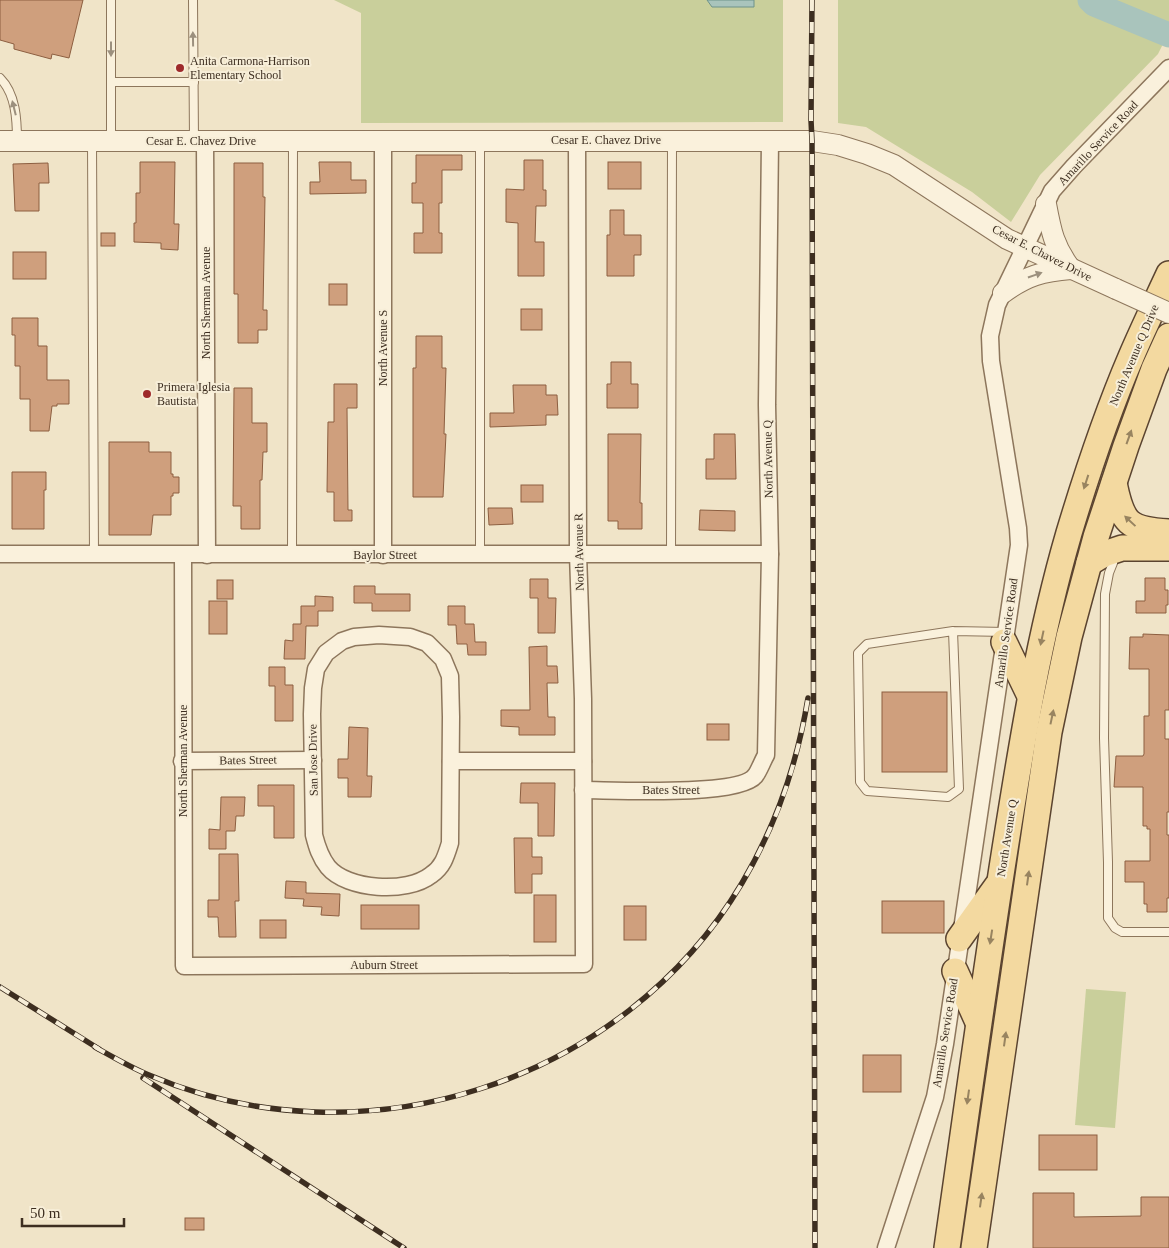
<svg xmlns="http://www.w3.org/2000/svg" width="1169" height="1248" font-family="Georgia,serif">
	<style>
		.green { fill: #c9cf9b }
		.water { fill: #a9c4bc; stroke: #6f938a }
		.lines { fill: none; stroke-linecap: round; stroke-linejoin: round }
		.river { stroke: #a9c4bc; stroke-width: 25 }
		.building { fill: #cf9f7d; stroke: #8d5f41 }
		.service-casing { stroke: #8d765c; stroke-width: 10 }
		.minor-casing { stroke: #8d765c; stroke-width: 19 }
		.tertiary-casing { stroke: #8d765c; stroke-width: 22 }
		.primary-casing { stroke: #5b4430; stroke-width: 28 }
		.service { stroke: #faf1dc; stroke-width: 8 }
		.minor { stroke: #faf1dc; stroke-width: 16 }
		.tertiary { stroke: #faf1dc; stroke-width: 20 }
		.primary { stroke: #f3d9a0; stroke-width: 25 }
		.rail-casing { stroke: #3d2e20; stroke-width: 5.5 }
		.rail { stroke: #f7eed8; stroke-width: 4; stroke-dasharray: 11; stroke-linecap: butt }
		.tertiary-bridge-casing { stroke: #8d765c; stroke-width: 22; stroke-linecap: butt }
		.tertiary-bridge { stroke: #faf1dc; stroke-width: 20 }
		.oneway { fill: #9c907e }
		.oneway2 { fill: #988460 }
		.poi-dot { fill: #9e2a2b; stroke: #f7eed8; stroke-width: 2 }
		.labels { text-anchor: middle; stroke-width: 4; stroke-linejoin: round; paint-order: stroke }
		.poi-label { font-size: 12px; fill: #3d2e20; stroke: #f7eed8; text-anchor: start }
		.street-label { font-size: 12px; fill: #3d2e20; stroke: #f7eed8 }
	</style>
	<rect width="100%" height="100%" fill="#f0e4c8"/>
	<g class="green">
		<path d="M334,0H783V122L361,123V13Z"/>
		<path d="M838,0H1169V32L1158,54L1040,175L1011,222L972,192L866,127L838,123Z"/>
		<path d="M1086,989L1126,992L1115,1128L1075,1125Z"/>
	</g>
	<path class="water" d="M707,0H754V7H712Z"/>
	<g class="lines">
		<path class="river" d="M1090,0L1094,4L1169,35"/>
	</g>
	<g class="building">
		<path d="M0,0H83L69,58L52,54L51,59L14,49V44L0,40Z"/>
		<path d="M416,155H462V170H442V203H439V233H442V253H414V233H423V203H412V183H416Z"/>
		<path d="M524,160H543V190H546V206H536L535,242H544V276H518V223L506,222V189L524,190Z"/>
		<path d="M140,162H175L174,224H179L178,250L161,249V243L134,242V223H136V193H140Z"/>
		<path d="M319,162H351V180H366V193L310,194V182H320Z"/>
		<rect x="608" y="162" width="33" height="27"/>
		<path d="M48,163L49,183H39V211H15L13,164Z"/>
		<path d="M234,163H263V197H265L263,310H267V330H258V343H238V294H234Z"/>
		<path d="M610,210H624V235H641V255H634V276H607V235H610Z"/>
		<rect x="101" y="233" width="14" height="13"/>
		<rect x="13" y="252" width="33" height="27"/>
		<rect x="329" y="284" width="18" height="21"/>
		<rect x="521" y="309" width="21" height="21"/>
		<path d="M12,318H38V346H47V380H69V404H57V406H52L49,431H30V399H20V366H15V335H12Z"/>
		<path d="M416,336H442V368H446L444,434H446L443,497H413V368H416Z"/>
		<path d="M611,362H631V384H638V408H607V384H611Z"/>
		<path d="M334,384H357V408H347L348,510H352V521H334V492H327L328,422H334Z"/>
		<path d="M513,385H546V395H557L558,415H546V425L490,427V413H514Z"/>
		<path d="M234,388H252V423H267V452H263L262,480H260V529H241V506H233Z"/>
		<path d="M608,434H641L640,503H642V529H618V521H608Z"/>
		<path d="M714,434H735L736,479H706V459H714Z"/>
		<path d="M109,442H149V452H171V474H173V477H179V493H173V496H171V515H153L151,535H109Z"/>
		<path d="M12,472H46V490H44V529H12Z"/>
		<rect x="521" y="485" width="22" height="17"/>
		<path d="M488,508H512L513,524L489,525Z"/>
		<path d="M700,510L735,511V531L699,530Z"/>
		<path d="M1145,578H1165V590H1168V605H1166V613H1136V601H1145Z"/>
		<path d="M530,579H548V598H556L555,633H538V598H530Z"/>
		<rect x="217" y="580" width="16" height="19"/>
		<path d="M354,586H375V594H410V611H372V603H354Z"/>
		<path d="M315,596L333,597V611H318V626H306L305,659H284L285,640L293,641V624H301V606H315Z"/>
		<rect x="209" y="601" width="18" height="33"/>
		<path d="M448,606H465V624H474L475,642H486V655H468L467,644H457L456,625H448Z"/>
		<path d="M1143,634L1169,635V710H1165V739H1169V812H1167V835H1169V898H1167V912H1147V904H1144V882H1125V861H1150V829H1147V826H1143V787H1114L1116,756H1143L1144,754V716H1149V669H1129L1130,637H1143Z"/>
		<path d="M547,646V666H557L558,683H547L548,717H555V735H519V727L501,726V710H530L529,647Z"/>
		<path d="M269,667H285V685H293V721H275V686H269Z"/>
		<rect x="882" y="692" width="65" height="80"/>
		<rect x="707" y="724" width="22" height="16"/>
		<path d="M349,727L368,728L367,776H372L371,797H348V778H338V759H348Z"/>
		<path d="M521,783H555L554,836H538V803H520Z"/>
		<path d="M258,785H294V838H274V806H258Z"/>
		<path d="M221,797H245L244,816H236L235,831H226V849H209V829L220,830Z"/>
		<path d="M514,838H532V857H542V874H532V893H515Z"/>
		<path d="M219,854H238L239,901H235L236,937H219L218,917H208V900H219Z"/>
		<path d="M286,881L306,882V893L340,894L339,916L321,915L322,907L303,906L304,899L285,898Z"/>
		<rect x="534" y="895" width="22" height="47"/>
		<rect x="882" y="901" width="62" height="32"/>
		<rect x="361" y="905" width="58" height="24"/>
		<rect x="624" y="906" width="22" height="34"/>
		<rect x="260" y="920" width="26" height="18"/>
		<rect x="863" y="1055" width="38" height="37"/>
		<rect x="1039" y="1135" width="58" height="35"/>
		<path d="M1033,1193H1074V1217L1141,1216V1197H1169V1248H1033Z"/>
		<rect x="185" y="1218" width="19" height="12"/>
	</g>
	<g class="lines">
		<g class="service-casing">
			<g id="service">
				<path d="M111,0V140"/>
				<path d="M193,0L194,141"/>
				<path d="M0,78C16,94 17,120 17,141"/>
				<path d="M111,82H194"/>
				<path d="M480,142V554"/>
				<path d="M92,143L94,555"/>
				<path d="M671,554L672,142"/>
				<path d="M292,555L293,142"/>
				<path d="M1113,563L1109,573L1105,594L1104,738L1108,862V918L1115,928L1122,932H1169"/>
				<path d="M953,631L959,789L948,797L867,791L860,782L858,653L867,644L953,631L1006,632"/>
			</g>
		</g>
		<g class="minor-casing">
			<g id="minor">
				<path d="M383,140V555"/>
				<path d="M205,141L207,555"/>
				<path d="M0,554H770"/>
				<path d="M183,555L184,966L584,964L583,699L578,554L577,140"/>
				<path d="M379,635L410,637L427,643L443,659L450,676L451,717L450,843C446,856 443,867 431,875C407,894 347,890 328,867C320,857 317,847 314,835L312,714L313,688L316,669L326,653L342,641L354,637Z"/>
				<path d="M182,761L313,760"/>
				<path d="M451,761H583"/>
				<path d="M583,790C613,790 738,797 755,776C758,773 763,760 766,755L770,554L767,405L770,140"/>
				<path d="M886,1248L935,1097L945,1044L1019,545L1018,528L991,361L990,336L997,305L1052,191L1074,166L1169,68"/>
			</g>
		</g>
		<g class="tertiary-casing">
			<g id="tertiary">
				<path d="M0,141H812L838,145L867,154L894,165L1007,239L1116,289"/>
				<path d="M1046,204C1051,231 1054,247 1071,269"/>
				<path d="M1003,293C1026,276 1043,271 1071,269"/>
			</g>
		</g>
		<g class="primary-casing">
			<g id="primary">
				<path d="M1114,483C1122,523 1128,530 1169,532"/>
				<path d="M1089,563L1104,554L1122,548H1169"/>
				<path d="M1004,642L1030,696"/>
				<path d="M959,939L997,886"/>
				<path d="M955,971L978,1022"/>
				<path d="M947,1248C966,1115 984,982 1005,849C1022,742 1039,636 1069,533C1087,473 1107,413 1131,357C1143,329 1156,302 1169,274"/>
				<path d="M974,1248L1049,732L1069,637L1096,537L1126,446L1154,369L1169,336"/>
			</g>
		</g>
		<use href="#service" class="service"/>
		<use href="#minor" class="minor"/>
		<use href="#tertiary" class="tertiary"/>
		<use href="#primary" class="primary"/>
		<g class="rail-casing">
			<g id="rail">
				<path d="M812,0L811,120L812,141L815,1248"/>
				<path d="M0,987L99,1049"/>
				<path d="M95,1047C113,1057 130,1067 149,1075C363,1167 623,1083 742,883C777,824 797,765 808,698"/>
				<path d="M143,1078L404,1248"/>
			</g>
		</g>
		<use href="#rail" class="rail"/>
		<g class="tertiary-bridge-casing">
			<path id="tertiary-bridge" d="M1116,289L1169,313"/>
		</g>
		<use href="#tertiary-bridge" class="tertiary-bridge"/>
	</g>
	<defs><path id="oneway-solid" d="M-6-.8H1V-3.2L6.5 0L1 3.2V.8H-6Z" transform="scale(1.25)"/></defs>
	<g class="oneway">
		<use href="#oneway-solid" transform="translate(193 39) rotate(-91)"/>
		<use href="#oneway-solid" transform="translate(111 49) rotate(90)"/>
		<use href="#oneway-solid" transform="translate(14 108) rotate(-104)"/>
		<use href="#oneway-solid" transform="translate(1035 275) rotate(-19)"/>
	</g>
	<g class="oneway2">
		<use href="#oneway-solid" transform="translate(1129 437) rotate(-70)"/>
		<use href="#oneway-solid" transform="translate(1086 482) rotate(108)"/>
		<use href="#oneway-solid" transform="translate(1130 521) rotate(-137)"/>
		<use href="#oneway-solid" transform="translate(1042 638) rotate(102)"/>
		<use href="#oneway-solid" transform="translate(1052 717) rotate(-78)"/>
		<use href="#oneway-solid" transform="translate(1028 878) rotate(-82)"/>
		<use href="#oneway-solid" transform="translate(991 937) rotate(99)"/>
		<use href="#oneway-solid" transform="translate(1005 1039) rotate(-82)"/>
		<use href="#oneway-solid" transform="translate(968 1097) rotate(98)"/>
		<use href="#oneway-solid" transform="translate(981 1200) rotate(-82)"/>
	</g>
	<g class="poi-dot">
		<circle cx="180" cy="68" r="5"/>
		<circle cx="147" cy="394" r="5"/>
	</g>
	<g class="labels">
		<g class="poi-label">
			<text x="190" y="65">Anita Carmona-Harrison<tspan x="190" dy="14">Elementary School</tspan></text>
			<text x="157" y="391">Primera Iglesia<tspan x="157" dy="14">Bautista</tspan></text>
		</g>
		<g class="street-label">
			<text x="606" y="144">Cesar E. Chavez Drive</text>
			<text x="201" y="145">Cesar E. Chavez Drive</text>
			<text transform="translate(1098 143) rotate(-47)" y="4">Amarillo Service Road</text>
			<text transform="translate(1042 253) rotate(27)" y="4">Cesar E. Chavez Drive</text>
			<text transform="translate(206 303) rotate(-90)" y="4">North Sherman Avenue</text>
			<text transform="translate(383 348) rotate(-90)" y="4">North Avenue S</text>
			<text transform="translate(1134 355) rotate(-67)" y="4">North Avenue Q Drive</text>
			<text transform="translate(768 459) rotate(-91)" y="4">North Avenue Q</text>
			<text transform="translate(579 552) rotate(-91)" y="4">North Avenue R</text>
			<text x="385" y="559">Baylor Street</text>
			<text transform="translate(1006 633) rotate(-82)" y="4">Amarillo Service Road</text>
			<text transform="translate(248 760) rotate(-1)" y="4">Bates Street</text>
			<text transform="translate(313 760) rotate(-91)" y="4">San Jose Drive</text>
			<text transform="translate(183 761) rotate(-90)" y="4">North Sherman Avenue</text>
			<text x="671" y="794">Bates Street</text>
			<text transform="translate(1007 838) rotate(-81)" y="4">North Avenue Q</text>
			<text x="384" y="969">Auburn Street</text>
			<text transform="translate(945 1033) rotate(-81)" y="4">Amarillo Service Road</text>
		</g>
	</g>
	<path d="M22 1218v8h102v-8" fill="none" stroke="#3d2e20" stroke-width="2.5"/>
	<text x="30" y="1218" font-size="15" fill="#3d2e20" stroke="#f7eed8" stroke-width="4" paint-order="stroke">50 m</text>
</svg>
